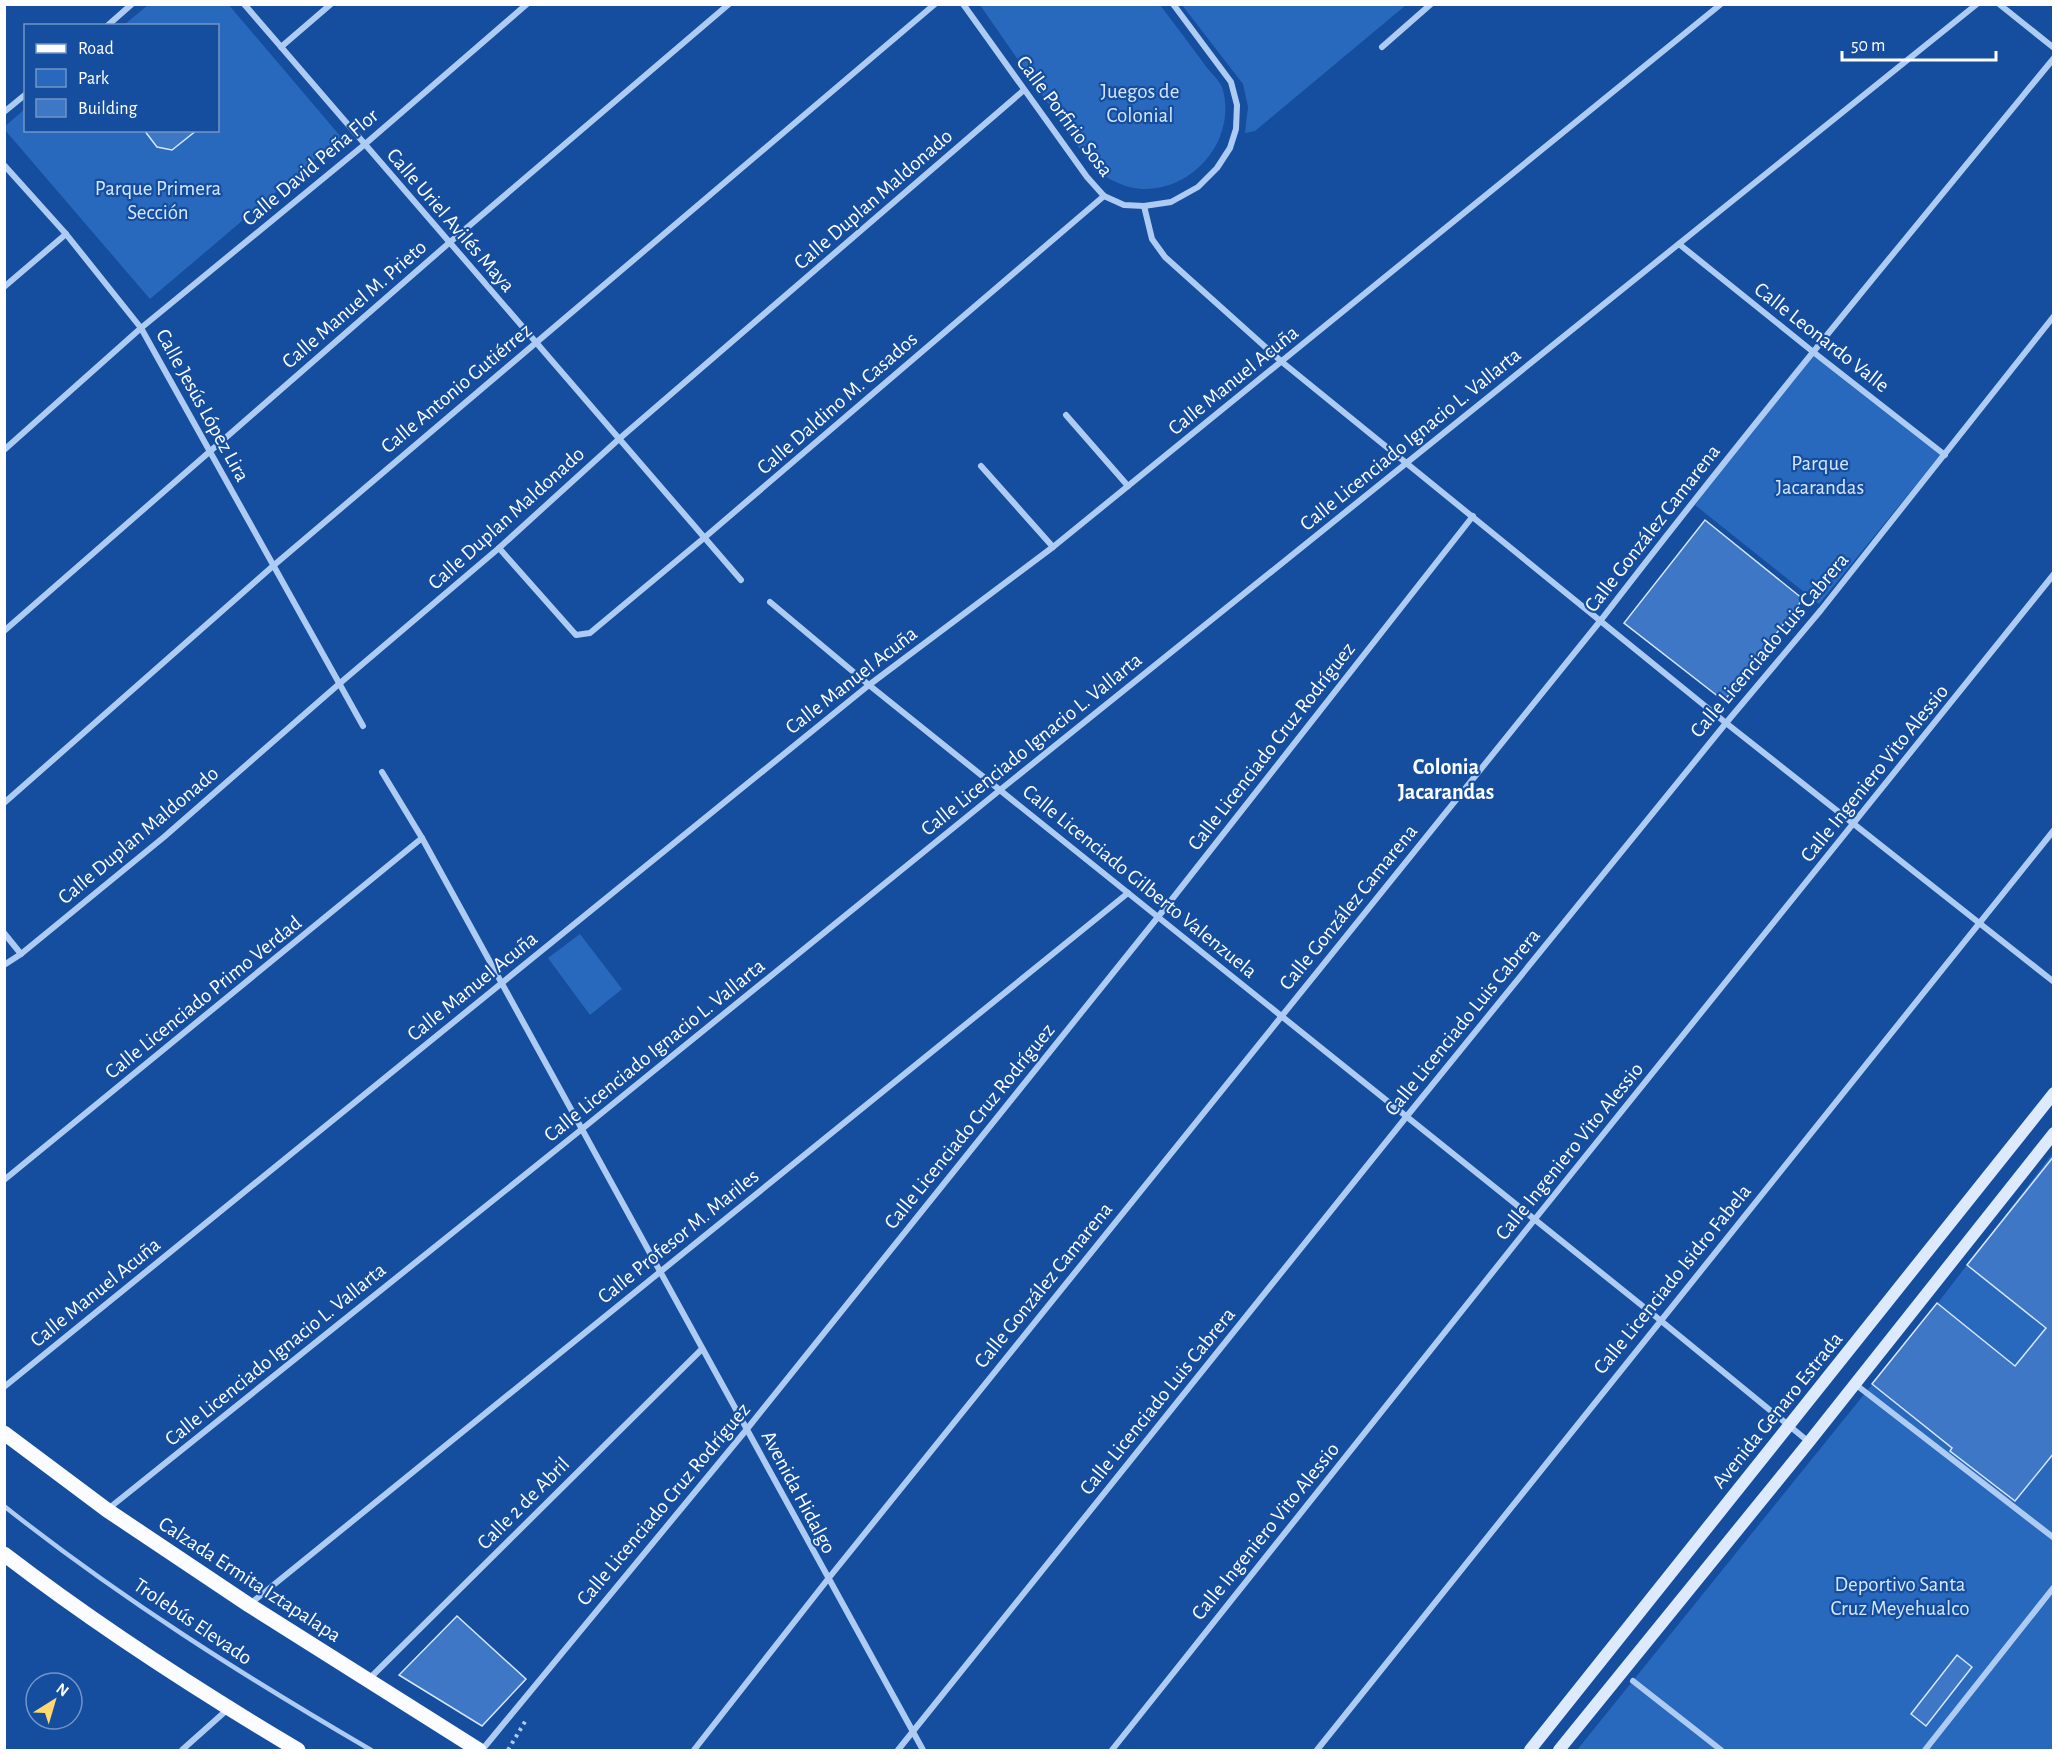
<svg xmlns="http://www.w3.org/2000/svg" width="2058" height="1755" font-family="'Alegreya Sans',sans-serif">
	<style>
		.green { fill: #2868bd }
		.building { fill: #3e77c5; stroke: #d6e7fd; stroke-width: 1.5 }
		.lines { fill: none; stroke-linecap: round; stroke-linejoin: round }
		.path { stroke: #aeccf3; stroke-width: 4; stroke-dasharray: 3 4.5; stroke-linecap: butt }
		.lane { stroke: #aeccf3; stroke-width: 4.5 }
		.street { stroke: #aeccf3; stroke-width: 6 }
		.secondary { stroke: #ddeafd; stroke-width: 12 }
		.primary { stroke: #fafcff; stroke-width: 15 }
		.labels { text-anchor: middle; stroke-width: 4.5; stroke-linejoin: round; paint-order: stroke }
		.park-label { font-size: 21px; fill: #d6e7fd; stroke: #154e9f }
		.street-label { font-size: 21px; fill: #fff; stroke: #154e9f }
		.neighbourhood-label { font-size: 22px; font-weight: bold; fill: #fff; stroke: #154e9f }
	</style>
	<rect width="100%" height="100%" fill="#154e9f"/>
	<g class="green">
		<path d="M228,4L341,137L150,299L5,130L4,127L25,109L26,130H218V26L124,25L148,5Z"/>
		<path d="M980,5H1160C1176,26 1192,47 1207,68C1212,74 1221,82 1223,90C1236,141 1193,191 1142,189C1124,188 1110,179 1095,171Z"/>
		<path d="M1182,5H1406L1255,131L1245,133L1248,107L1243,84Z"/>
		<path d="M1813,352L1942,453L1819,604L1695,505Z"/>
		<path d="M580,934L622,989L590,1015L548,958Z"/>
		<path d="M2053,1153V1750H1577L1937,1304Z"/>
	</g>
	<g class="building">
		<path d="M144,130H197L172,150L157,147Z"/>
		<path d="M1705,520L1803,599L1724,701L1624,623Z"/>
		<path d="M2054,1156V1453L2015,1501L1950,1451L1952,1448L1872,1384L1937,1303L2015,1366L2046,1328L1967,1265Z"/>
		<path d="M457,1616L526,1679L482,1726L399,1675Z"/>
		<path d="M1957,1655L1972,1667L1926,1726L1911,1714Z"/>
	</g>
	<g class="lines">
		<path class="path" d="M508,1750L526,1720"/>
		<path class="lane" d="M4,1506C120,1598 244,1676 371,1750"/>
		<g class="street">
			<path d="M244,4L741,580"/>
			<path d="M963,4L1087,177L1104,196L1124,205L1144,206L1171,202L1198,187L1217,168L1230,148L1236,129L1237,105L1231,82L1173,4"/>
			<path d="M1999,4L2054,48"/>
			<path d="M107,26L132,4"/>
			<path d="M281,47L331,4"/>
			<path d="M1382,47L1431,4"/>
			<path d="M4,112L26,94"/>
			<path d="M4,165L66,234L141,328L363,726"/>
			<path d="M1144,206L1152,239L1165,257L1282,362L1726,723L2054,982"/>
			<path d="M1679,244L1812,351L1945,455"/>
			<path d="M4,287L66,234"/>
			<path d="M1066,415L1128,486"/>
			<path d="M4,450L141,328L364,145L527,4"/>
			<path d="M981,466L1053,547"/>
			<path d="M499,548L576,635L590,633L704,538L1104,196"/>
			<path d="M770,602L869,685L1660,1320L1809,1442"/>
			<path d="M4,631L449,243L729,4"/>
			<path d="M382,772L422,838L923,1750"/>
			<path d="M4,803L273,566L935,4"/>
			<path d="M4,933L21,954"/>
			<path d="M4,965L21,954L164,837L339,684L499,548L619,439L1024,90"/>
			<path d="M4,1180L422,838"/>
			<path d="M1855,1384L2054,1538"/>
			<path d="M4,1387L869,685L1053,547L1721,4"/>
			<path d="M108,1509L582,1129L1000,790L1977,4"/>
			<path d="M250,1604L1128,893"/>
			<path d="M368,1680L702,1349"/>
			<path d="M1633,1681L1721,1750"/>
			<path d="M182,1750L228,1709"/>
			<path d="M482,1750L747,1429L1158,917L1473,516"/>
			<path d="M694,1750L828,1579L1601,620C1748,429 1901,244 2054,58"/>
			<path d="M898,1750L1407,1116L1726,723L1821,610L2054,316"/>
			<path d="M1112,1750L1535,1219L2054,574"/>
			<path d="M1317,1750L2054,830"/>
			<path d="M1925,1750L2054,1587"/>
		</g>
		<g class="secondary">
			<path d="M1530,1750L2054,1093"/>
			<path d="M1559,1750L1809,1442L2054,1133"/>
		</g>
		<g class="primary">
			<path d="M4,1433L107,1510L249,1605L479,1750"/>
			<path d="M4,1554C98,1626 197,1690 298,1750"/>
		</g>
	</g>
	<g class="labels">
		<g class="park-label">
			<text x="1140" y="98">Juegos de<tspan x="1140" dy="24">Colonial</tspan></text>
			<text x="158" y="195">Parque Primera<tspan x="158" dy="24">Sección</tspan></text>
			<text x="1820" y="470">Parque<tspan x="1820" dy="24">Jacarandas</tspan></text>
			<text x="1900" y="1591">Deportivo Santa<tspan x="1900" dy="24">Cruz Meyehualco</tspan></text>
		</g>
		<g class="street-label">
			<text transform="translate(1065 116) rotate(53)" y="7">Calle Porfirio Sosa</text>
			<text transform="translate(310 167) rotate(-40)" y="7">Calle David Peña Flor</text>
			<text transform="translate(873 199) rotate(-41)" y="7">Calle Duplan Maldonado</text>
			<text transform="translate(451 220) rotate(49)" y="7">Calle Uriel Avilés Maya</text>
			<text transform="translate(354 304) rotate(-41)" y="7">Calle Manuel M. Prieto</text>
			<text transform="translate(1822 337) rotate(38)" y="7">Calle Leonardo Valle</text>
			<text transform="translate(1233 380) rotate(-39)" y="7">Calle Manuel Acuña</text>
			<text transform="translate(456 388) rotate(-40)" y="7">Calle Antonio Gutiérrez</text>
			<text transform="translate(837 403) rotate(-41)" y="7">Calle Daldino M. Casados</text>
			<text transform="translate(203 405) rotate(61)" y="7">Calle Jesús López Lira</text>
			<text transform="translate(1410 439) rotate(-39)" y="7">Calle Licenciado Ignacio L. Vallarta</text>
			<text transform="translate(506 518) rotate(-42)" y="7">Calle Duplan Maldonado</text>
			<text transform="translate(1652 528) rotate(-52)" y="7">Calle González Camarena</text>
			<text transform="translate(1769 645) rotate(-50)" y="7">Calle Licenciado Luis Cabrera</text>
			<text transform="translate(851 680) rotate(-38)" y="7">Calle Manuel Acuña</text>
			<text transform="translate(1031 744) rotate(-39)" y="7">Calle Licenciado Ignacio L. Vallarta</text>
			<text transform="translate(1271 746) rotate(-52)" y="7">Calle Licenciado Cruz Rodríguez</text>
			<text transform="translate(1874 773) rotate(-51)" y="7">Calle Ingeniero Vito Alessio</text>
			<text transform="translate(138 835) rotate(-40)" y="7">Calle Duplan Maldonado</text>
			<text transform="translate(1140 881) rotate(39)" y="7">Calle Licenciado Gilberto Valenzuela</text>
			<text transform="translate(1348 907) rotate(-51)" y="7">Calle González Camarena</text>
			<text transform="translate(472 986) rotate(-39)" y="7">Calle Manuel Acuña</text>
			<text transform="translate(203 997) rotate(-39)" y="7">Calle Licenciado Primo Verdad</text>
			<text transform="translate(1462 1022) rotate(-51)" y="7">Calle Licenciado Luis Cabrera</text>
			<text transform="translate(654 1050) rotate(-39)" y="7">Calle Licenciado Ignacio L. Vallarta</text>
			<text transform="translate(969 1126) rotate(-51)" y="7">Calle Licenciado Cruz Rodríguez</text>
			<text transform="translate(1569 1151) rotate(-51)" y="7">Calle Ingeniero Vito Alessio</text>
			<text transform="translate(678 1236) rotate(-39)" y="7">Calle Profesor M. Mariles</text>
			<text transform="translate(1672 1279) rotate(-51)" y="7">Calle Licenciado Isidro Fabela</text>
			<text transform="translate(1043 1285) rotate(-51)" y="7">Calle González Camarena</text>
			<text transform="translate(95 1292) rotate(-39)" y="7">Calle Manuel Acuña</text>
			<text transform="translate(275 1354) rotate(-39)" y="7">Calle Licenciado Ignacio L. Vallarta</text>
			<text transform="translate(1157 1401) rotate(-51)" y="7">Calle Licenciado Luis Cabrera</text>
			<text transform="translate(1777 1410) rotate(-51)" y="7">Avenida Genaro Estrada</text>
			<text transform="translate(799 1492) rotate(62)" y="7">Avenida Hidalgo</text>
			<text transform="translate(523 1503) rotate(-45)" y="7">Calle 2 de Abril</text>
			<text transform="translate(663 1504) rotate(-50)" y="7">Calle Licenciado Cruz Rodríguez</text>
			<text transform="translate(1265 1531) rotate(-51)" y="7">Calle Ingeniero Vito Alessio</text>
			<text transform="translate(250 1579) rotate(33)" y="7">Calzada Ermita Iztapalapa</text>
			<text transform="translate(193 1621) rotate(34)" y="7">Trolebús Elevado</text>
		</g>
		<g class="neighbourhood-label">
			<text x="1446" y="774">Colonia<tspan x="1446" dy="25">Jacarandas</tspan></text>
		</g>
	</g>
	<rect width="2058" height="1755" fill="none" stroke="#ffffff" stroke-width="12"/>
	<rect x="24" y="24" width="195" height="108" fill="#154e9f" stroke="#7395c5" stroke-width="1.5"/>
	<rect x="36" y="44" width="30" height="9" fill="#fafcff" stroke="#7395c5" stroke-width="1.5"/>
	<text x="78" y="54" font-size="18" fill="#ffffff">Road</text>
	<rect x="36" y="69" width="30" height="18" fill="#2868bd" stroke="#7395c5" stroke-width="1.5"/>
	<text x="78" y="84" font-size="18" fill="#ffffff">Park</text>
	<rect x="36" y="99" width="30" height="18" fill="#3e77c5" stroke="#7395c5" stroke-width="1.5"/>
	<text x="78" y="114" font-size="18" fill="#ffffff">Building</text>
	<g transform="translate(54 1701) rotate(37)"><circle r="28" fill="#154e9f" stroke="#7395c5" stroke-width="1.5"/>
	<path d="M0-4.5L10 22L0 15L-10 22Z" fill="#ffd970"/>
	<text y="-9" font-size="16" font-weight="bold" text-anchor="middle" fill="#ffffff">N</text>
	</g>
	<path d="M1842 51v9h154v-9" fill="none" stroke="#ffffff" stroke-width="3"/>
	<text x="1851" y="51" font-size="18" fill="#ffffff" stroke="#154e9f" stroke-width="4.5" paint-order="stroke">50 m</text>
</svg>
